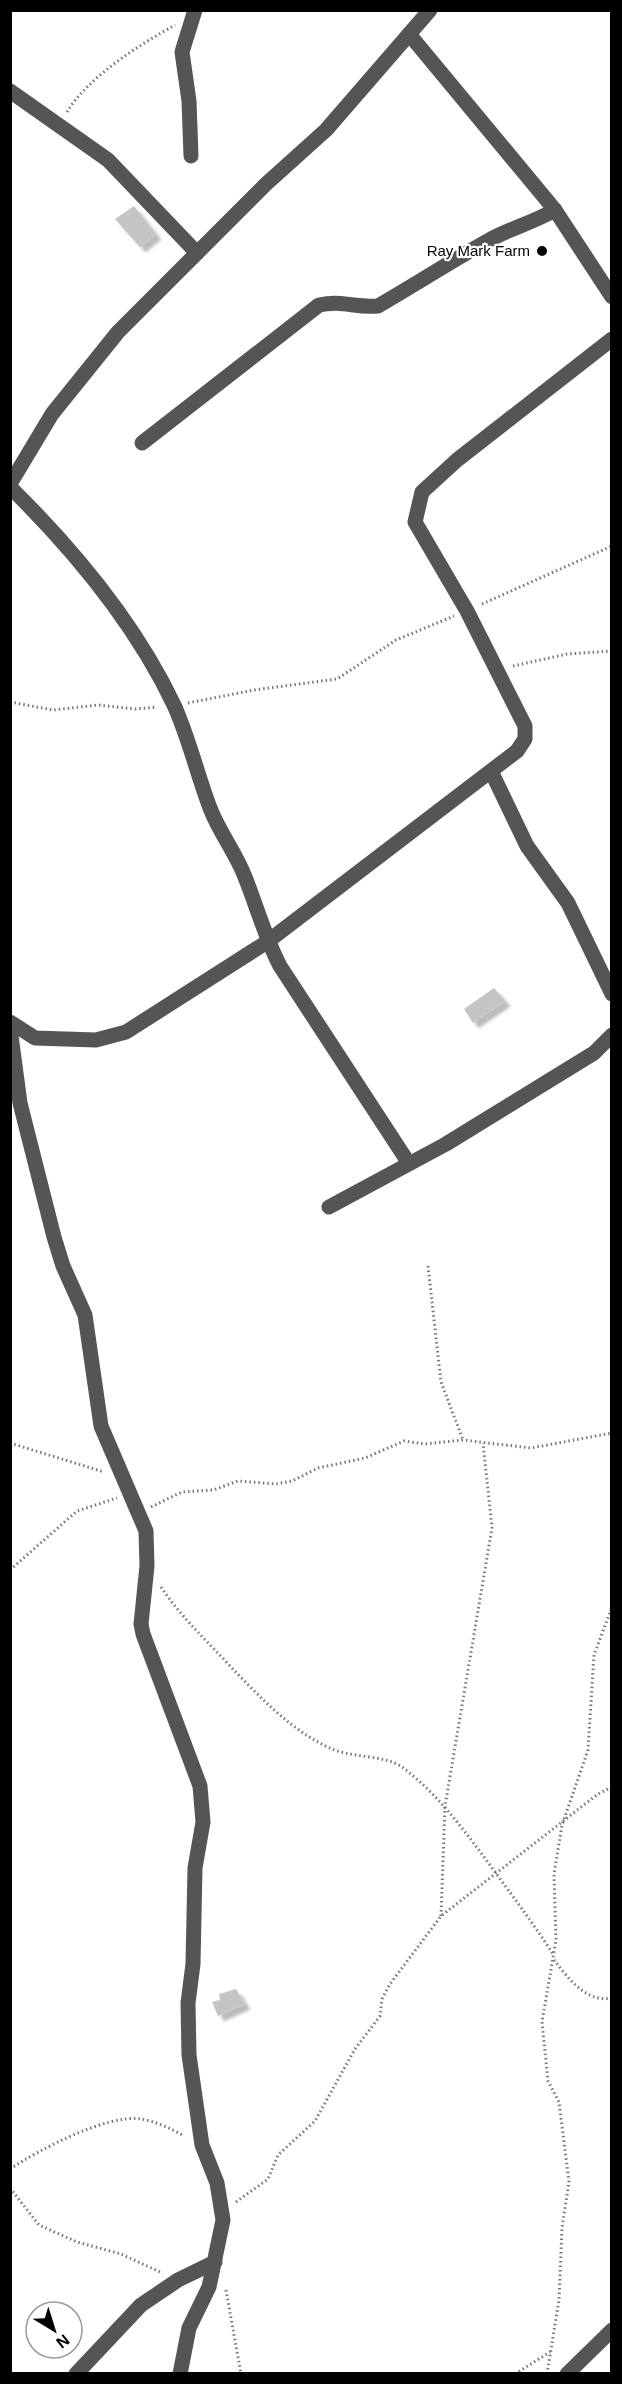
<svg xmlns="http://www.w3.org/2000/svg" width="622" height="2384" font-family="Helvetica,sans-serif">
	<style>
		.building { fill: #c4c4c4; filter: url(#shadow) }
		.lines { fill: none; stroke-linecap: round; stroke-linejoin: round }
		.path { stroke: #777; stroke-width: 3; stroke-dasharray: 1.5 3; stroke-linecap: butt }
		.minor { stroke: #555; stroke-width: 15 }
		.poi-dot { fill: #000; stroke: #fff; stroke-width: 2 }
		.labels { text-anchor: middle; stroke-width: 4.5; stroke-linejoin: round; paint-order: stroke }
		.poi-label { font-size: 15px; fill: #000; stroke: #fff; text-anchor: end }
	</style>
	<defs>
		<filter id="shadow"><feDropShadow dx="5.5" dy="5.5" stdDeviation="1.5" flood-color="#0004"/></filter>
	</defs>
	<rect width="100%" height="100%" fill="#fff"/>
	<g class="building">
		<path d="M134,206L156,234L140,247L115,219Z"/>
		<path d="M494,988L505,1001L473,1023L464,1009Z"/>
		<path d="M236,1989L245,2004L218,2016L212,2002L220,2000L219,1994Z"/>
	</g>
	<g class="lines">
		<g class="path">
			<path d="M67,112C88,77 139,45 175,25"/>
			<path d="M482,604L612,546"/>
			<path d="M513,666L567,654L612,651"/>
			<path d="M10,702L53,710L98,705L135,709L157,707"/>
			<path d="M188,703L254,690L337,679L396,640L454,616"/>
			<path d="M428,1266L441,1382L463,1440"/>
			<path d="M10,1443L104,1472"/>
			<path d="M151,1507L182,1492L213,1490L238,1481L276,1484L292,1481L318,1468L365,1458L404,1441L425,1444L463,1440L531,1448L612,1433"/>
			<path d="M10,1570L77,1511L117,1498"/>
			<path d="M161,1587C181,1617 206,1640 230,1666C260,1697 291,1731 332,1749C353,1758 385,1755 402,1767C438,1794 463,1829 490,1865C511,1894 533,1923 553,1954"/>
			<path d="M441,1916L445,1806L492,1528L483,1443"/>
			<path d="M554,1960C568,1978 586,2003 612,1998"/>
			<path d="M10,2169C39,2150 106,2114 141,2119C155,2121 172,2129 184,2136"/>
			<path d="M10,2188L39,2225L77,2242L121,2254L160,2272"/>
			<path d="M236,2202L268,2179L278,2155L315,2121L355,2049L380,2016L382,1999L390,1984L441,1916L598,1794L612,1787"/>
			<path d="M226,2290L241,2374"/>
			<path d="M515,2374L550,2352"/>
			<path d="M547,2374L559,2300L562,2228L569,2182L559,2102L548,2081L542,2022L556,1940L554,1874L562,1825L588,1750L594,1655L612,1607"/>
		</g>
		<g class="minor">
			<path d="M409,34L555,210L612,297"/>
			<path d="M10,91L108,160L197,253"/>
			<path d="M191,156L189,101L182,52L195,10"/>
			<path d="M142,443L319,305C343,300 354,308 378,306C416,284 453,260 491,239C512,228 534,222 555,210"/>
			<path d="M10,484L52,414L118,332L266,184L326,130L430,10"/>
			<path d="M10,487C74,550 135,623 174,705C189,738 197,774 210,808C219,832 236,853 245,877C257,907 265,937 280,966L408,1162"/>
			<path d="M491,771L527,846L568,903L612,994"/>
			<path d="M10,1022L35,1038L96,1040L126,1032L267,942L517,751L525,739V726L467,611L415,522L422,492L457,460L612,339"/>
			<path d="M10,1028L20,1103L54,1237L63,1266L85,1315L101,1426L146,1531L147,1566L141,1624L143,1634L200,1786L203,1822L195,1868L193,1964L188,2003L189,2055L202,2145L217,2183L223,2220L209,2287L189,2328L180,2374"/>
			<path d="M329,1207L446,1144L594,1053L612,1035"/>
			<path d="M76,2374L141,2305L178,2280L215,2262"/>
			<path d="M567,2374L612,2330"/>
		</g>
	</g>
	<circle class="poi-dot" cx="542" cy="251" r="6"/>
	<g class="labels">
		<g class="poi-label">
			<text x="530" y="256">Ray Mark Farm</text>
		</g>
	</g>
	<rect width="622" height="2384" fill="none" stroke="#000000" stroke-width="24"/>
	<g transform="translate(54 2330) rotate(142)"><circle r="28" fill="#ffffff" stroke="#999999" stroke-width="1.5"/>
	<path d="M0-4.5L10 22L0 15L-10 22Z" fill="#000000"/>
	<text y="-9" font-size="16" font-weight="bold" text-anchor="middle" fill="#000000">N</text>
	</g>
</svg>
